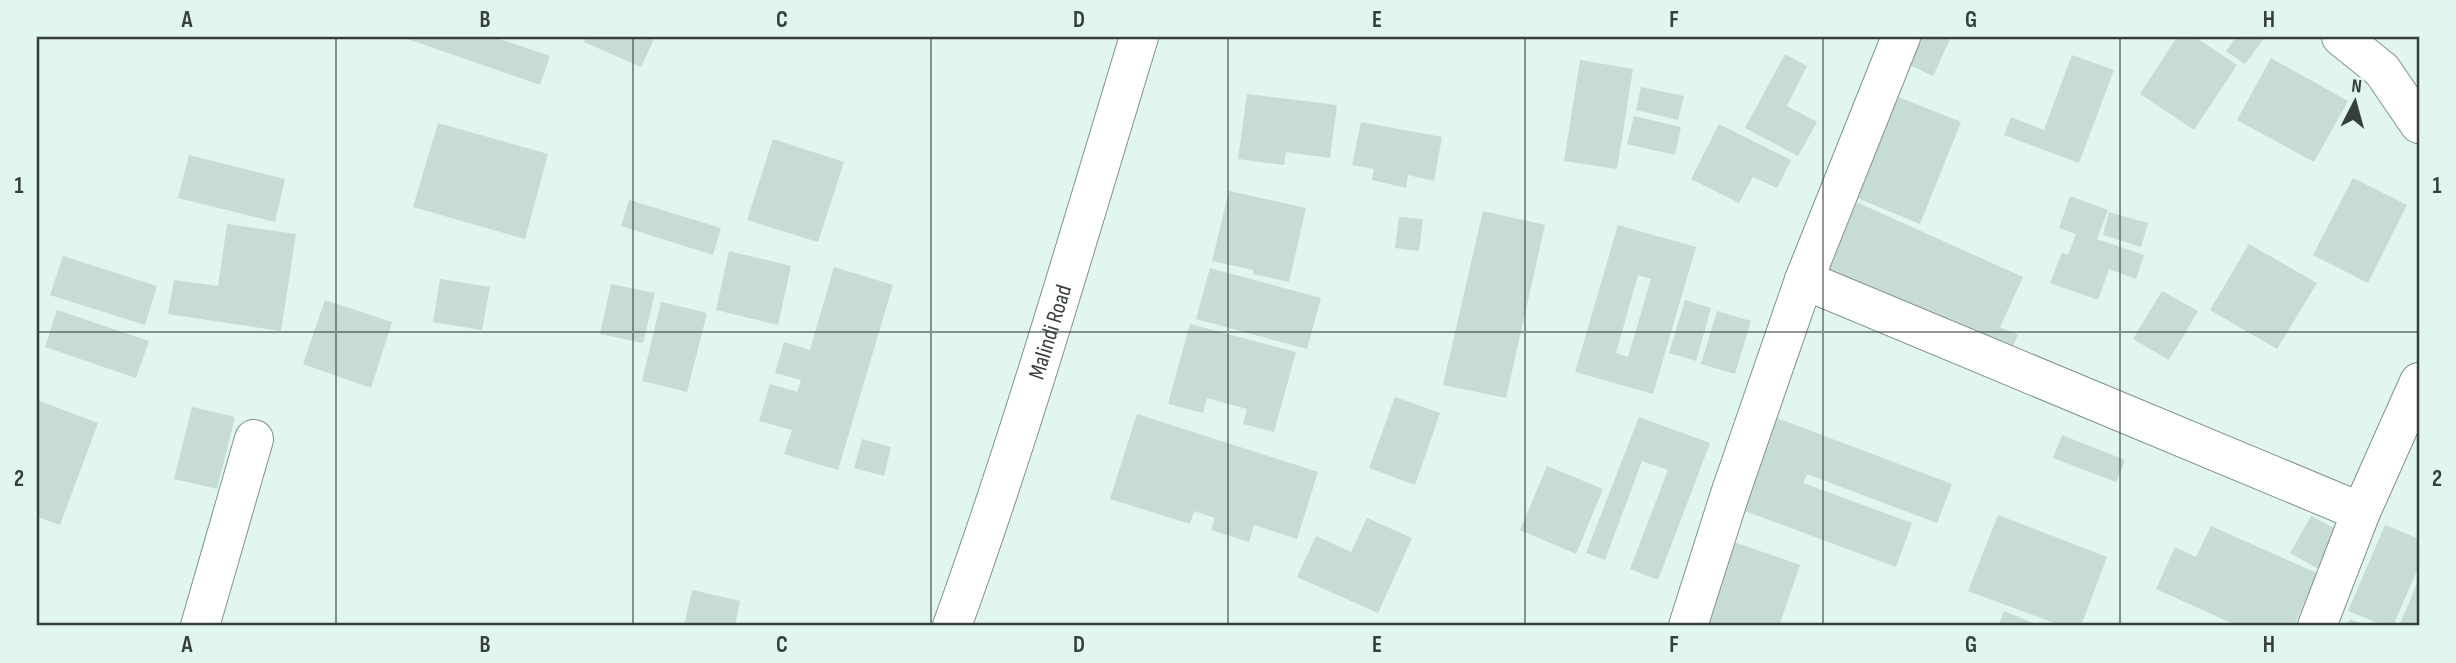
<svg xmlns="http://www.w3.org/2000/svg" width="2456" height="663" font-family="'Sofia Sans Condensed',sans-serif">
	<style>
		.building { fill: #c7dcd2; fill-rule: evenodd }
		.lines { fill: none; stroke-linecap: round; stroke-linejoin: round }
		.minor-casing { stroke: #80938a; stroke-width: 40 }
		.highway-casing { stroke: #80938a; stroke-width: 40 }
		.minor { stroke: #fff; stroke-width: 38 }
		.highway { stroke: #fff; stroke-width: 38 }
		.grid { fill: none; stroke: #373f3b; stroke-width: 2; stroke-opacity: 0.55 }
		.labels { text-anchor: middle; stroke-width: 6; stroke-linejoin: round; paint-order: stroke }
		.street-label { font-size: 23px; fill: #373f3b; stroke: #e1f6ec }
		.neatline { fill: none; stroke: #373f3b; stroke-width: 2.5 }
		.grid-label { font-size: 23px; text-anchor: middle; font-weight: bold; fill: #373f3b }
	</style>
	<rect width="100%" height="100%" fill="#e1f6ec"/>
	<g class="building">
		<path d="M402,37H494L550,56L540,85Z"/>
		<path d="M586,37H655L641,67L584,42Z"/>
		<path d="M1912,37H1951L1933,76L1901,61Z"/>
		<path d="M2177,37H2195L2237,65L2194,130L2140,94Z"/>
		<path d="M2236,37H2265L2245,64L2226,51Z"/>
		<path d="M1785,54L1807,66L1787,106L1817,122L1798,156L1745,128Z"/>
		<path d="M2072,55L2114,70L2079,163L2004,135L2011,117L2044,130Z"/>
		<path d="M2271,58L2348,101L2314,162L2237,120Z"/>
		<path d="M1580,60L1633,69L1617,169L1564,161Z"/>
		<path d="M1641,87L1684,96L1678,120L1636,110Z"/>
		<path d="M1247,94L1337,105L1330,158L1286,152L1284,165L1238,159Z"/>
		<path d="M1896,96L1961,122L1920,224L1855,197Z"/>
		<path d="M1634,116L1681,127L1675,155L1627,144Z"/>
		<path d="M1361,122L1442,137L1434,181L1408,175L1406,188L1372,180L1374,169L1352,165Z"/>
		<path d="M438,123L548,154L525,239L413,207Z"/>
		<path d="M1719,124L1791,160L1777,188L1753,177L1739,203L1691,179Z"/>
		<path d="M773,139L844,162L818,242L747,220Z"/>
		<path d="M189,155L285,179L275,222L178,198Z"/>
		<path d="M2353,178L2407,205L2368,283L2313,255Z"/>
		<path d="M1229,191L1306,208L1289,282L1253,274V270L1212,261Z"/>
		<path d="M2070,196L2108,210L2097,239L2144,255L2136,279L2109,269L2098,300L2050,283L2062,252L2068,255L2076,234L2059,228Z"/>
		<path d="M629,200L721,228L713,255L621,226Z"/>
		<path d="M1854,201L2023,277L2000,327L2018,335L2008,357L1821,275Z"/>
		<path d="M1483,211L1545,225L1506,398L1443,385Z"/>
		<path d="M2109,212L2148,223L2141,247L2103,235Z"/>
		<path d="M1399,217L1423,219L1419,251L1395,248Z"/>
		<path d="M227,224L296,234L281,331L168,314L174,280L218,286Z"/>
		<path d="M1618,225L1696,247L1653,394L1575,372ZM1638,275L1651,279L1628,357L1616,353Z"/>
		<path d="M2249,244L2317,283L2277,349L2210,310Z"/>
		<path d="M729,251L791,266L778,325L716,310Z"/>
		<path d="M63,256L157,286L145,325L50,295Z"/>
		<path d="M834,267L893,285L838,470L784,454L792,430L759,421L770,384L797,392L801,380L775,373L784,342L810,350Z"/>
		<path d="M1210,268L1321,298L1307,349L1196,319Z"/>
		<path d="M440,279L490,287L482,330L433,322Z"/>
		<path d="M611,284L655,293L643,343L600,334Z"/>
		<path d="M2162,291L2198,311L2169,360L2133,339Z"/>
		<path d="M325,300L392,322L371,388L303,364Z"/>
		<path d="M1685,300L1711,308L1696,361L1669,353Z"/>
		<path d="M661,302L707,313L687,392L642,381Z"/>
		<path d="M57,310L149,341L136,378L45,347Z"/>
		<path d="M1717,311L1751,321L1735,374L1701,364Z"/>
		<path d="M1190,324L1296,352L1274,432L1243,424L1247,409L1207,398L1203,413L1168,404Z"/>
		<path d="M1395,397L1440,413L1415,485L1369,468Z"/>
		<path d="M37,400L98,423L60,525L37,517Z"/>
		<path d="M192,407L235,417L217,489L174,479Z"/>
		<path d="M1137,414L1318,472L1297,539L1254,525L1249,542L1211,530L1215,518L1194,511L1190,524L1110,499Z"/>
		<path d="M1639,417L1710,443L1658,580L1630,569L1668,470L1642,461L1605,560L1586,553Z"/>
		<path d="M1777,418L1952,484L1937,523L1807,474L1803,483L1912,523L1896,567L1742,510Z"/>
		<path d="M2062,435L2125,460L2116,482L2053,458Z"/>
		<path d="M862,439L891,447L884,476L854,468Z"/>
		<path d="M1547,466L1603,489L1576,554L1520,530Z"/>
		<path d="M1998,515L2107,557L2081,626H2062L1968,591Z"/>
		<path d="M2311,516L2342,532L2322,571L2290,553Z"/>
		<path d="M1367,518L1412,538L1378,613L1297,577L1316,536L1351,552Z"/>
		<path d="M2385,525L2419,539V566L2393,626H2385L2348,611Z"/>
		<path d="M2211,526L2317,573L2294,626H2238L2156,589L2175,547L2196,557Z"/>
		<path d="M1734,542L1800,565L1779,626H1713L1706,624Z"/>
		<path d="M2419,579V626H2399Z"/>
		<path d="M692,590L740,601L735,626H684Z"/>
		<path d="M2004,611L2041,626H1998Z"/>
		<path d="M2350,619L2368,626H2347Z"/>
	</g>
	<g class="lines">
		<g class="minor-casing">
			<g id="minor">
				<path d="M2341,37L2382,70L2419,124"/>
				<path d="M1804,280L2361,512"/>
				<path d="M200,626L254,439"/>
				<path d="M1688,626L1730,494L1804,280L1901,37"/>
				<path d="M2317,626L2361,512L2419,382"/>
			</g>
		</g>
		<g class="highway-casing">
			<g id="highway">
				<path id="s1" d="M952,626C1022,433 1079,234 1139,37"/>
			</g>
		</g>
		<use href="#minor" class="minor"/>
		<use href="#highway" class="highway"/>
	</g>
	<path class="grid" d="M336,37V626M633,37V626M931,37V626M1228,37V626M1525,37V626M1823,37V626M2120,37V626M37,332H2419"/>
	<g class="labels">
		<g class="street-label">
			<text dy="8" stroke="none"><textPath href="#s1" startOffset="310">Malindi Road</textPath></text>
		</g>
	</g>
	<rect width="2456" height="663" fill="none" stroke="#e1f6ec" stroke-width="77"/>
	<g transform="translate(2355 102) rotate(6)" stroke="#e1f6ec" stroke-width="5" paint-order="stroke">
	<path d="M0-5L12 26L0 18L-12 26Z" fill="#373f3b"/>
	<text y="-10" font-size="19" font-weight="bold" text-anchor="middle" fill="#373f3b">N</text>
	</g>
	<rect x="38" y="38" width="2380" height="586" class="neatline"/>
	<g class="grid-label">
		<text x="187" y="27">A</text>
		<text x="485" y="27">B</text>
		<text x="782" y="27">C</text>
		<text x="1079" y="27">D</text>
		<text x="1377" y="27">E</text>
		<text x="1674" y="27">F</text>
		<text x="1971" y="27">G</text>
		<text x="2269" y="27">H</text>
		<text x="19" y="193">1</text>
		<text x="2437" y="193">1</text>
		<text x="19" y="486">2</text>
		<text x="2437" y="486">2</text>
		<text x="187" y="652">A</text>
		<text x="485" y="652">B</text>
		<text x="782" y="652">C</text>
		<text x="1079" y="652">D</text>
		<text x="1377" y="652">E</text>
		<text x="1674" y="652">F</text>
		<text x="1971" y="652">G</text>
		<text x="2269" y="652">H</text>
	</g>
</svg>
